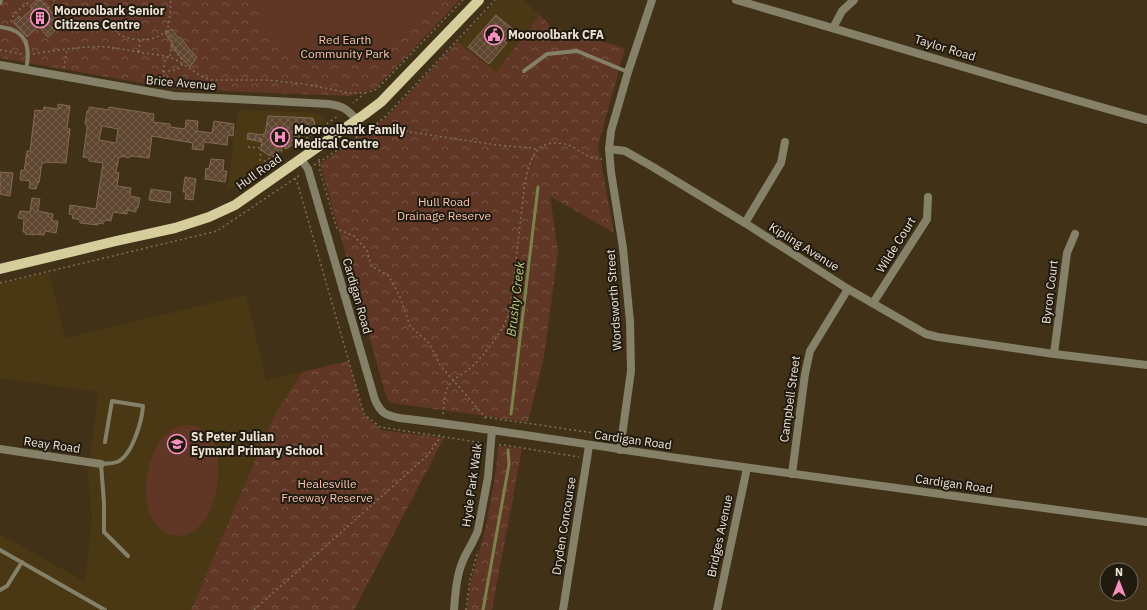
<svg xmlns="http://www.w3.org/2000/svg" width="1147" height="610" font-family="'IBM Plex Sans',sans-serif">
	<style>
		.built { fill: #4a3815 }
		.park { fill: url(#park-crowns) }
		.garden { fill: #603725 }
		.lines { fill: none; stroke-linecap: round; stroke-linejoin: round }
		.stream { stroke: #79834c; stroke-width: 3 }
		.building { fill: url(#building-cross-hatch); stroke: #836a54; fill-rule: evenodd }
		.path { stroke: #7e715b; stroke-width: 1.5; stroke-dasharray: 2 3; stroke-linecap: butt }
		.service { stroke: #858169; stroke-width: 4 }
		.minor { stroke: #858169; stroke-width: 8 }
		.tertiary { stroke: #858169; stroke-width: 8 }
		.primary { stroke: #d6cd9c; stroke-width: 10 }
		.labels { text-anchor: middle; stroke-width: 4; stroke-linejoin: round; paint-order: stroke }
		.poi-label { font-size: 12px; font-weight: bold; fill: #eee4d5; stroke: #211b0f; text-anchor: start }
		.park-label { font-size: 12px; fill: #f7c5af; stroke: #211b0f }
		.street-label { font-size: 12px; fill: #eee4d5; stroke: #211b0f }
		.water-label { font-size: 13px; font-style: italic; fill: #bbca78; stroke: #211b0f }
	</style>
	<defs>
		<pattern id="park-crowns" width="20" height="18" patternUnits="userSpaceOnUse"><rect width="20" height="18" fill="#603725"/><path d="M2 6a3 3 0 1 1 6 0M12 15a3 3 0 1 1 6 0" fill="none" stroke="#775444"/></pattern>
		<pattern id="building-cross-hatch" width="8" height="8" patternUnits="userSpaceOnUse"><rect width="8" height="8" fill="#5e4631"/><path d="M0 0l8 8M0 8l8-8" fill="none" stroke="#75614e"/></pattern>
	</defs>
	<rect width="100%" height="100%" fill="#403117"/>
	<g class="built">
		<path d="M497,0H524L540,15L496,72L457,42Z"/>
		<path d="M238,110L318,113L323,116L325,121V123L227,192Z"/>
		<path d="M49,272L65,338L246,295L266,380L302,372L274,416L191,610H0V534L85,582L92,518L88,473L98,392L0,378V284Z"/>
	</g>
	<g class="park">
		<path d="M0,0H460L376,88L350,96L175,89L0,58Z"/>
		<path d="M540,15L551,27L625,48L598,146L614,233L550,196L558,252L544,357L528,422L392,403L388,400L386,396L320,164L388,116L457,42L496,72Z"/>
		<path d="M348,361L364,415L381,430L444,438L354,610H191L274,416L302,372Z"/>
		<path d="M503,446L522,449L492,610H467L471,580L483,539L487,521L496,470L498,447Z"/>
	</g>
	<g class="garden">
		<path d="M258,0H431L430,2C426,10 422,19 416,26C410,32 398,43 391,48C363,67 326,70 295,57C288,54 280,50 274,45C262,33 259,16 258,0Z"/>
		<path d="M186,425C189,425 193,425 195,426C229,436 220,496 206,518C191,541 166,542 152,519C139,497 148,449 167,433C172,429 179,426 186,425Z"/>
	</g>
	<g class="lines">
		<g class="stream">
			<path d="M511,414L538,187"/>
			<path d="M483,610L509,464L508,450"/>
		</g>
	</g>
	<g class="building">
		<path d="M37,0H41L62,24L48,37L38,26L27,37L13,22L19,16L21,19L32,9L30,6Z"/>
		<path d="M496,15L514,30L504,41L507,43L489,64L468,47Z"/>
		<path d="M172,29L178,38L180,37L189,49L197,57L190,67L178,54L165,33Z"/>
		<path d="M58,104L70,106L67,128L70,129L66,163L45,162V163H42L39,183L38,182L36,189L29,188L30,181L20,180L21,170L24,171L27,151H30L35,110L43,111L44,107L58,109Z"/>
		<path d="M89,107L109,110V107L154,114L153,122L170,124V127L185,129L186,120L198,121L197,131L212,133L214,121L234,124L233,136L228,135L227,145L204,142L203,150L192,149L193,143L152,136L149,158L130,156L129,158L121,156L120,158L119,157L116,172L119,173L117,186L131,188L130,196L140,198L138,208H136V212L127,210V214L113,212L111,221L106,220V221H103V224L98,223V225L80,223V220L72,218L73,215L69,214L70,205L96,209L103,163L89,161V158L83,157L87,128V125L85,124L87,111H89ZM102,126L118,129L116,143L99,140Z"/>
		<path d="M268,116L313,118L315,124L299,136L300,137L290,142L292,145L286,149L284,146L276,153L275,152L270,156L261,150L262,142L247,139L248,133L263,135L264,133L265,134Z"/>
		<path d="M211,159L224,160L223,171H227L225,182L205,179L206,168L209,169Z"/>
		<path d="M0,172L13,173L10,196L0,194Z"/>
		<path d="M185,177L196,179L193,200L185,199L186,192H183Z"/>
		<path d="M151,189L171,192L170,203L149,200Z"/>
		<path d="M32,198L40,199L38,211L53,214L52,221H58L56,233L45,231L44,235L34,234V235L25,234L26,232H23L24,219L18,218L20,211L30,212Z"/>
	</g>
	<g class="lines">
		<g class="path">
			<path d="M48,8L54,4V0"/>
			<path d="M11,22L14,14L31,0"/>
			<path d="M100,28C105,30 108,28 112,29C115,30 118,33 120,35C135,42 157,42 168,29L170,13L171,0"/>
			<path d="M166,31L172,41L170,57"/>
			<path d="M171,46L184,62"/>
			<path d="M0,50L22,54"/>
			<path d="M139,52L140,39"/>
			<path d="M33,54C58,50 82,46 107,47C119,48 131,51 143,53C153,54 165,55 174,59C187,65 197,76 211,80H268L304,84L350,93H365L353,103"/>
			<path d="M64,68L67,49"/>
			<path d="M163,72C175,69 177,73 185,61"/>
			<path d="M163,72L165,60"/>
			<path d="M365,93L377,89L463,0"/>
			<path d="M377,124L378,126L383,128L497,145L531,148L538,150"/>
			<path d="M249,139H264"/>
			<path d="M262,139L260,160L262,161H266L288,146"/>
			<path d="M285,142L291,149"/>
			<path d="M307,142L305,139L339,115"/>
			<path d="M248,147L261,148"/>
			<path d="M319,159L320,171L337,229L354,236L367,250L371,266L389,276L400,297L410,326L429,343L440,365L485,417V420"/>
			<path d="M314,165L321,161L376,124L386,116L495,0"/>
			<path d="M295,178L298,185L364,414L380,427L386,428L483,443"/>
			<path d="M0,283L217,231L300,175"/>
			<path d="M443,414C444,406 444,394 448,387C452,379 463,374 469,369C484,357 504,329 510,311L525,182C529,165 533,143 555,143C561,143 567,144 573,147C583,153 590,159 602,159"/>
			<path d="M485,417L614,436"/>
			<path d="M499,445H504L579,457"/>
			<path d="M254,610L428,455L439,439L440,432"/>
			<path d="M466,610L470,579L478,551"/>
		</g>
		<g class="service">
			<path d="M0,3L1,0"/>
			<path d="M0,27C4,28 9,28 13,30C30,37 29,55 26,70"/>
			<path d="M524,71L547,54L577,51L628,72"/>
			<path d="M105,442L112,401L143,406C142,421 132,456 117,462C112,464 106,463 101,464L104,503V532L128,556"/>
			<path d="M0,550L105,610"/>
			<path d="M0,590L7,586L22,562"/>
		</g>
		<g class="minor">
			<path d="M833,28L842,11L854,0"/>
			<path d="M0,65L174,96L255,100L329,104C343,106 347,109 357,120"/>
			<path d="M609,149L625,151L653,167L745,223L848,289L926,334L938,337L1054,354L1147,365"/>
			<path d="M745,223L781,163L785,142"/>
			<path d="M873,303L927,219L928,197"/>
			<path d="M1054,354L1067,253L1075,234"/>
			<path d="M0,449L101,464"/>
			<path d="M620,450L631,371L630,322L623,248L611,172L609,149L611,131L628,72L652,0"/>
			<path d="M792,474L805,374L810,351L848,289"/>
			<path d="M454,610C455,596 456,577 462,563C466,552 474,542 478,530L488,477L492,430"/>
			<path d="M563,610L589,446"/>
			<path d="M717,610L747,468"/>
		</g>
		<g class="tertiary">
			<path d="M736,0C873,39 1009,82 1147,120"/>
			<path d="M301,159L308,169L310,176L375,400C381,413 385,415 399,418C495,429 589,445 685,459C839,481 993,501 1147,522"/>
		</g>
		<path class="primary" d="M0,269L116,241L175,228L209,217L235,205L365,114L381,102L479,0"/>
	</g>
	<defs>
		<g id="building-ring" transform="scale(1)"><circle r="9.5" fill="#211b0f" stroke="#fb8fc4" stroke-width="1.5"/><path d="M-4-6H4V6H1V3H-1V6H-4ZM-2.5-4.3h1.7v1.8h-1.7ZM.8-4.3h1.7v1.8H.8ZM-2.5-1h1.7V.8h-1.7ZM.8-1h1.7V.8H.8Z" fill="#fb8fc4"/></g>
		<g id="civic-ring" transform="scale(1)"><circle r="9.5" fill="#211b0f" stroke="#fb8fc4" stroke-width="1.5"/><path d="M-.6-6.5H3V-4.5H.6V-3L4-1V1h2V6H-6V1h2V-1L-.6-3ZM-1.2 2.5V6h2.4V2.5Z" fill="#fb8fc4"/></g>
		<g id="hospital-ring" transform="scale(1)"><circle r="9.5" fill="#211b0f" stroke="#fb8fc4" stroke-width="1.5"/><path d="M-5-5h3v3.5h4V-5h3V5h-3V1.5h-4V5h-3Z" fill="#fb8fc4"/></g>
		<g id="school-ring" transform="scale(1)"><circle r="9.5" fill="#211b0f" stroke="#fb8fc4" stroke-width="1.5"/><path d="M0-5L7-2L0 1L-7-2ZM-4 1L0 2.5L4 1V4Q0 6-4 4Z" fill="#fb8fc4"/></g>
	</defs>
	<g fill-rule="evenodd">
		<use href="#building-ring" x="40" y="18"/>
		<use href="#civic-ring" x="494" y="35"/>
		<use href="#hospital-ring" x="280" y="137"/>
		<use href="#school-ring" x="177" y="444"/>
	</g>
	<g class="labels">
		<g class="poi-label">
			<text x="54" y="15">Mooroolbark Senior<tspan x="54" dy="14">Citizens Centre</tspan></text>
			<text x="508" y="39">Mooroolbark CFA</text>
			<text x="294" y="134">Mooroolbark Family<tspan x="294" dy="14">Medical Centre</tspan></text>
			<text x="191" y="441">St Peter Julian<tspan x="191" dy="14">Eymard Primary School</tspan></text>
		</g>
		<g class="park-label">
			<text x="345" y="44">Red Earth<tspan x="345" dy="14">Community Park</tspan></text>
			<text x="444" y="206">Hull Road<tspan x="444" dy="14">Drainage Reserve</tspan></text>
			<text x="327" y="488">Healesville<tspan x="327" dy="14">Freeway Reserve</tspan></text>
		</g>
		<g class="street-label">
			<text transform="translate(945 48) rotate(17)" y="4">Taylor Road</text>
			<text transform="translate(181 83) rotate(5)" y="4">Brice Avenue</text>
			<text transform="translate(259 172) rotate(-35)" y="4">Hull Road</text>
			<text transform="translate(896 245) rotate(-58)" y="4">Wilde Court</text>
			<text transform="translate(804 247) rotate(32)" y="4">Kipling Avenue</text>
			<text transform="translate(1050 292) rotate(-83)" y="4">Byron Court</text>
			<text transform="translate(357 296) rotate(74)" y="4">Cardigan Road</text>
			<text transform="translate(614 300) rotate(-94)" y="4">Wordsworth Street</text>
			<text transform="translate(790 399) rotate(-82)" y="4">Campbell Street</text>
			<text transform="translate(633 440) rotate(8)" y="4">Cardigan Road</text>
			<text transform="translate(52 445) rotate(8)" y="4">Reay Road</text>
			<text transform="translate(954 484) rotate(8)" y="4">Cardigan Road</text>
			<text transform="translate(472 485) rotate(-82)" y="4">Hyde Park Walk</text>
			<text transform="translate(564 526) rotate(-81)" y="4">Dryden Concourse</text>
			<text transform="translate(720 536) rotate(-78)" y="4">Bridges Avenue</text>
		</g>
		<g class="water-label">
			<text transform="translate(515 299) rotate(-83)" y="5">Brushy Creek</text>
		</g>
	</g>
	<g transform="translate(1119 582)"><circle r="19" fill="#211b0f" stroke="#736b5e"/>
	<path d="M0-3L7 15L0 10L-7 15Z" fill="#fb8fc4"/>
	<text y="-6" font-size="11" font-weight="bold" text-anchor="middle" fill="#eee4d5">N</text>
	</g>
</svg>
